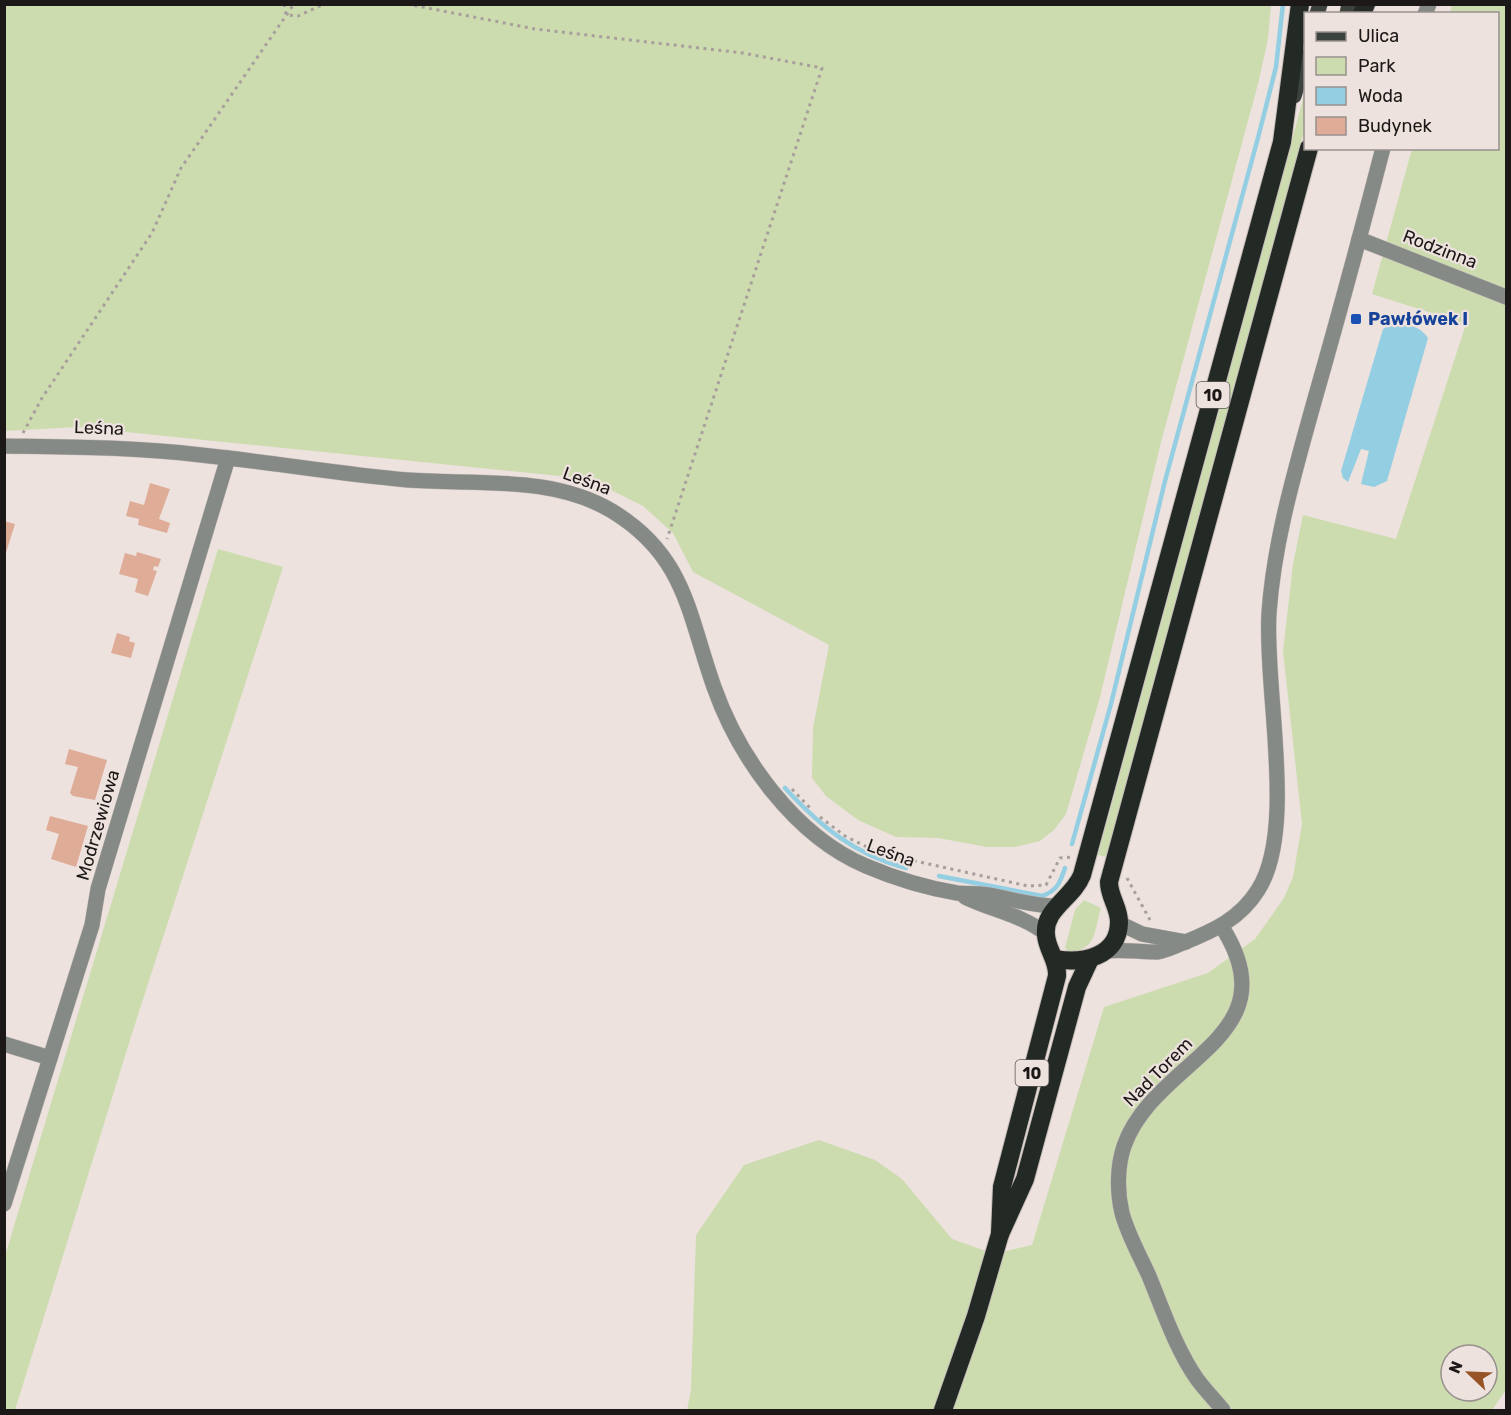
<svg xmlns="http://www.w3.org/2000/svg" width="1511" height="1415" font-family="Rubik,sans-serif">
	<style>
		.green { fill: #ccdcaf; fill-rule: evenodd }
		.water { fill: #93cee2 }
		.lines { fill: none; stroke-linecap: round; stroke-linejoin: round }
		.stream { stroke: #93cee2; stroke-width: 4.5 }
		.building { fill: #dfac98 }
		.minor-casing { stroke: #c7beba; stroke-width: 16 }
		.major-casing { stroke: #c7beba; stroke-width: 16 }
		.highway-casing { stroke: #c7beba; stroke-width: 20 }
		.path { stroke: #a79f9c; stroke-width: 3; stroke-dasharray: 3 4.5; stroke-linecap: butt }
		.minor { stroke: #868a87; stroke-width: 15 }
		.major { stroke: #3c423d; stroke-width: 15 }
		.highway { stroke: #232924; stroke-width: 18 }
		.transit-dot { fill: #1a4fb4; stroke: #ede2de; stroke-width: 2 }
		.labels { text-anchor: middle; stroke-width: 4.5; stroke-linejoin: round; paint-order: stroke }
		.shield { fill: #ede2de; stroke: #5b5553; stroke-width: 1.5 }
		.shield-label { font-size: 16px; font-weight: bold; fill: #1c1817 }
		.street-label { font-size: 18px; fill: #1c1817; stroke: #ede2de }
		.transit-label { font-size: 18px; font-weight: bold; fill: #164399; stroke: #ede2de; text-anchor: start }
	</style>
	<rect width="100%" height="100%" fill="#ede2de"/>
	<g class="green">
		<path d="M5,4L1271,5L1268,39L1258,84L1161,442L1100,697L1066,814L1054,830L1040,841L1015,847H987L938,838L896,837L858,820L826,796L812,778L813,728L829,645L693,572L673,533L643,506L589,479L77,427L5,431Z"/>
		<path d="M1452,5H1506V1390L1492,1410H687L691,1390L696,1235L744,1165L819,1140L875,1160L902,1179L952,1239L994,1254L1032,1245L1104,1007L1208,973L1255,939L1284,898L1293,877L1302,824L1283,651L1293,564L1303,515L1396,539L1466,324L1372,294L1412,149L1498,148V14L1450,13ZM1451,1355H1487V1391H1451Z"/>
		<path d="M1305,92V128L1107,857L1098,855Z"/>
		<path d="M218,549L283,567L135,1024L15,1410H5V1256Z"/>
		<path d="M1084,900L1101,908C1094,931 1097,949 1070,952L1065,948L1075,910Z"/>
	</g>
	<path class="water" d="M1392,324C1405,324 1420,325 1428,338L1387,481L1374,487L1361,484L1369,451L1361,449L1348,482L1343,478L1341,471L1383,329Z"/>
	<g class="lines">
		<g class="stream">
			<path d="M785,788C820,826 855,855 906,868"/>
			<path d="M1072,844L1111,704L1165,481L1259,134L1276,67L1283,4"/>
			<path d="M939,876L1042,896C1057,891 1060,883 1065,868"/>
		</g>
	</g>
	<g class="building">
		<path d="M150,483L170,489L159,519L170,523L167,533L138,525L139,519L126,516L130,501L144,505Z"/>
		<path d="M4,521L15,524L5,556H4Z"/>
		<path d="M137,552L161,559L158,567L154,566L153,570L157,571L148,596L135,592L138,579L119,574L125,553L136,556Z"/>
		<path d="M117,633L130,637L129,641L135,643L131,658L111,653Z"/>
		<path d="M69,749L107,760L95,800L73,796L70,793L78,767L65,764Z"/>
		<path d="M50,816L88,826L76,867L51,859L59,834L46,830Z"/>
	</g>
	<g class="lines">
		<g class="minor-casing">
			<g id="minor">
				<path d="M1425,14L1429,4"/>
				<path d="M1359,239L1506,297"/>
				<path d="M4,446C70,447 135,447 201,455C270,462 339,474 408,480C476,485 552,475 612,511C686,556 688,614 714,687C739,758 795,836 866,866C894,878 927,888 957,893C967,894 978,893 989,895C1012,899 1033,906 1057,906"/>
				<path d="M965,897C991,910 1023,915 1046,934"/>
				<path d="M1119,923L1142,934L1186,942"/>
				<path d="M1222,927C1293,1038 1155,1058 1124,1146C1117,1167 1117,1192 1122,1213C1128,1235 1140,1256 1149,1276C1163,1310 1176,1349 1197,1379C1205,1390 1215,1400 1223,1410"/>
				<path d="M1106,951C1123,949 1139,952 1157,952C1166,951 1175,946 1183,943C1213,931 1240,919 1258,890C1297,829 1264,688 1269,613C1274,541 1295,471 1314,402C1338,318 1361,233 1383,148"/>
				<path d="M4,1044L50,1058"/>
				<path d="M4,1204L92,925L98,889L228,458"/>
			</g>
		</g>
		<g class="major-casing">
			<g id="major">
				<path d="M1317,14L1320,4"/>
				<path d="M1347,14L1349,4"/>
				<path d="M1294,96L1306,56"/>
			</g>
		</g>
		<g class="highway-casing">
			<g id="highway">
				<path d="M1362,14L1366,4"/>
				<path d="M1055,959C1082,964 1119,957 1119,922C1119,907 1109,897 1109,882L1309,148"/>
				<path d="M1000,1234L1002,1187L1057,976C1058,960 1047,950 1046,935C1043,909 1073,898 1082,875L1282,142L1300,4"/>
				<path d="M943,1410L976,1316L1000,1234L1025,1179L1077,987L1090,959"/>
			</g>
		</g>
		<g class="path">
			<path d="M284,4L286,15L298,16L324,4"/>
			<path d="M407,4L535,29L743,53L822,68L667,539"/>
			<path d="M23,433L42,398L152,233L181,168L294,4"/>
			<path d="M792,789L810,808"/>
			<path d="M820,817L845,836L879,853L1028,886L1046,885L1060,858L1072,857"/>
			<path d="M1127,878L1150,920"/>
		</g>
		<use href="#minor" class="minor"/>
		<use href="#major" class="major"/>
		<use href="#highway" class="highway"/>
	</g>
	<rect class="transit-dot" x="1350" y="313" width="12" height="12" rx="3"/>
	<g class="labels">
		<g class="shield">
			<rect x="1196.5" y="382" width="33" height="26" rx="4.5"/>
			<rect x="1015.5" y="1060" width="33" height="26" rx="4.5"/>
		</g>
		<g class="shield-label">
			<text x="1213" y="401">10</text>
			<text x="1032" y="1079">10</text>
		</g>
		<g class="street-label">
			<text transform="translate(1440 249) rotate(21)" y="6">Rodzinna</text>
			<text transform="translate(99 428) rotate(2)" y="6">Leśna</text>
			<text transform="translate(587 481) rotate(20)" y="6">Leśna</text>
			<text transform="translate(98 825) rotate(-74)" y="6">Modrzewiowa</text>
			<text transform="translate(891 853) rotate(20)" y="6">Leśna</text>
			<text transform="translate(1158 1072) rotate(-45)" y="6">Nad Torem</text>
		</g>
		<g class="transit-label">
			<text x="1368" y="325">Pawłówek I</text>
		</g>
	</g>
	<rect width="1511" height="1415" fill="none" stroke="#1c1817" stroke-width="12"/>
	<rect x="1304" y="12" width="195" height="138" fill="#ede2de" stroke="#99918e" stroke-width="1.5"/>
	<rect x="1316" y="32" width="30" height="9" fill="#3c423d" stroke="#99918e" stroke-width="1.5"/>
	<text x="1358" y="42" font-size="18" fill="#1c1817">Ulica</text>
	<rect x="1316" y="57" width="30" height="18" fill="#ccdcaf" stroke="#99918e" stroke-width="1.5"/>
	<text x="1358" y="72" font-size="18" fill="#1c1817">Park</text>
	<rect x="1316" y="87" width="30" height="18" fill="#93cee2" stroke="#99918e" stroke-width="1.5"/>
	<text x="1358" y="102" font-size="18" fill="#1c1817">Woda</text>
	<rect x="1316" y="117" width="30" height="18" fill="#dfac98" stroke="#99918e" stroke-width="1.5"/>
	<text x="1358" y="132" font-size="18" fill="#1c1817">Budynek</text>
	<g transform="translate(1469 1373) rotate(293)"><circle r="28" fill="#ede2de" stroke="#99918e" stroke-width="1.5"/>
	<path d="M0-4.5L10 22L0 15L-10 22Z" fill="#975326"/>
	<text y="-9" font-size="16" font-weight="bold" text-anchor="middle" fill="#1c1817">N</text>
	</g>
</svg>
